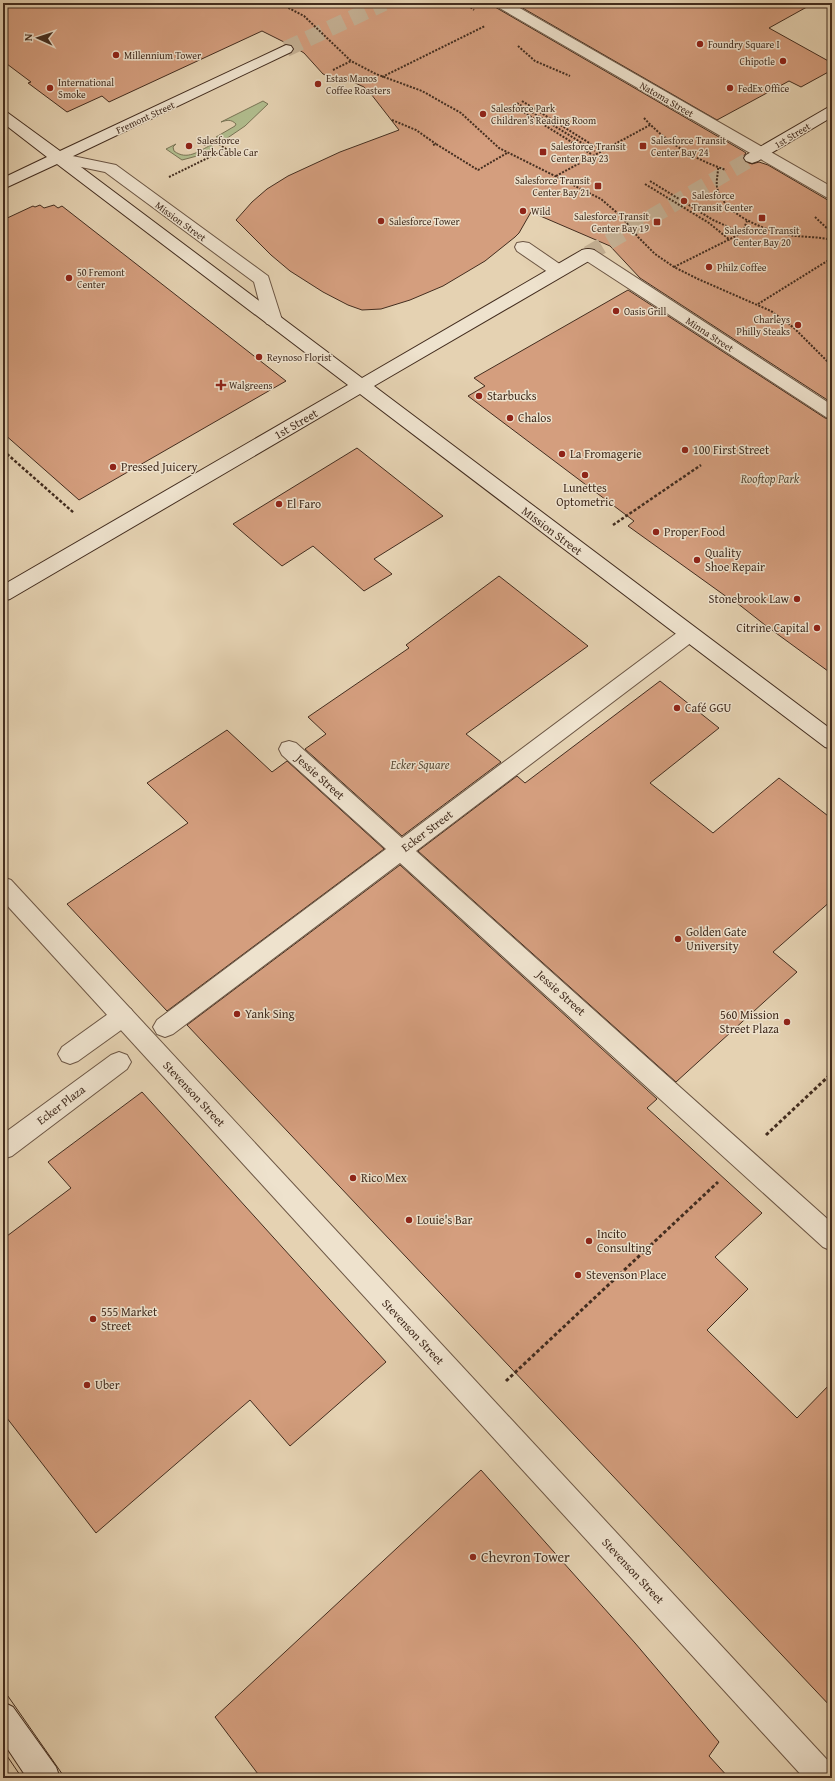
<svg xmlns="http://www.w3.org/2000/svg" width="835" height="1781" font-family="'Gentium Book Plus',serif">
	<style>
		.green { fill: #b1bd8e; stroke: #7a7556 }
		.building { fill: #d49e7e; stroke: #432d1f }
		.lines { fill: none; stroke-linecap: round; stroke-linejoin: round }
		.secondary-tunnel { stroke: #c5b195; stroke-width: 16; stroke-dasharray: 16 8; stroke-linecap: butt }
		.lane-casing { stroke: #6c5644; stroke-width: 2 }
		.street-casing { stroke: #6c5644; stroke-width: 2 }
		.secondary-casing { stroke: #432d1f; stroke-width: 2 }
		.path-far2 { stroke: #432d1f; stroke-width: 2; stroke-dasharray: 2 1.5; stroke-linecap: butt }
		.path-far1 { stroke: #432d1f; stroke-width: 2.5; stroke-dasharray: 3 2; stroke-linecap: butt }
		.path { stroke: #432d1f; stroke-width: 3; stroke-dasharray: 3.5 2.5; stroke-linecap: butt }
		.lane { fill: #eee2cd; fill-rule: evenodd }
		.street { fill: #eee2cd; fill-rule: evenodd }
		.secondary { fill: #eee2cd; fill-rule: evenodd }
		.tram { stroke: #432d1f; stroke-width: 1 }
		.poi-dot { fill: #8f2418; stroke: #eee2cd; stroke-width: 1.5 }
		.labels { text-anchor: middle; stroke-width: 3; stroke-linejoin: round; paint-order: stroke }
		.far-poi-label { font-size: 10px; fill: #432d1f; stroke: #eee2cd; text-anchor: start }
		.far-street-label { font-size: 10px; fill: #432d1f; stroke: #eee2cd }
		.poi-label { font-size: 12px; fill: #432d1f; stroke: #eee2cd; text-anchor: start }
		.street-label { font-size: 12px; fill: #432d1f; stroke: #eee2cd }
		.park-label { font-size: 12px; font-style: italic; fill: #594a35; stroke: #eee2cd }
		.near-poi-label { font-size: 14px; fill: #432d1f; stroke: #eee2cd; text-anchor: start }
	</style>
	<rect width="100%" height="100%" fill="#e5d2b2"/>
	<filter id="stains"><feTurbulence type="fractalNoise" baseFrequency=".005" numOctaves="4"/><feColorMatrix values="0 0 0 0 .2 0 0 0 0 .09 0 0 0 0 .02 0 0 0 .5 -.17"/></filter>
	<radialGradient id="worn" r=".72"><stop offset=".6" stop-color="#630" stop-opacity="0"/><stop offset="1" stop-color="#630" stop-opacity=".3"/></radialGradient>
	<g class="green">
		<path d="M263,101L268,104L245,126L223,141L216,137L235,126L236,124C231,119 227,120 221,122Z"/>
		<path d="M176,144L173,147L174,151C187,161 199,151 211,145L214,148L197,156L182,160L166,149Z"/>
	</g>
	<g class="building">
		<path d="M3,3H493L495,7L743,151L746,153L743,157L746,162L752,164L759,162L768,165L826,199L832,205V403L640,278L610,246L531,212L519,233L515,237L485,261L443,286L410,300L381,309L362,310L348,305L323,292L290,271L271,255L236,220L252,202L267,189L288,176L340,152L399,130L371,94L364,87L353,82L335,79L323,74L304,53L296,48L262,31L109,102L102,96L67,112L28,83L31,82L3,61Z"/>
		<path d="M514,3H814L769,28L832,63V70L801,87L789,81L717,120Z"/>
		<path d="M40,205L44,208L54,205L58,208L62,206L286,381L79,500L3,433V220L33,206L35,207Z"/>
		<path d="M628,290L825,418L832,420V674L765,625L732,599L731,600L628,526L634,521L468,396L485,386L474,378Z"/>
		<path d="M357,448L443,516L374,559L392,574L364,591L313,546L282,566L233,524Z"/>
		<path d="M499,576L588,646L466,734L501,762L402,836L305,749L326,734L308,717L409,648L406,645Z"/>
		<path d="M660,681L719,728L650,783L713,833L779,778L832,819V900L773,952L797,972L676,1082L418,851L517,776L525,783Z"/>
		<path d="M227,730L272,772L287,761L384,849L167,1011L67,904L188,823L147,783Z"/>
		<path d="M400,865L657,1099L647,1108L762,1213L715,1257L748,1289L707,1330L797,1418L832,1382V1708L187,1025Z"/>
		<path d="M142,1092L386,1362L290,1446L250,1400L96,1533L3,1413V1239L71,1188L48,1162Z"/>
		<path d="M481,1470L635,1643L719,1742L709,1756L729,1778H261L215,1717Z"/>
	</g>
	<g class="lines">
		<g class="secondary-tunnel">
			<path d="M286,49L384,3"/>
			<path d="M588,254L752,158"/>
		</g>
		<g class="lane-casing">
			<g id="lane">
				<path d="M494,3H511L832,187V199L826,197L496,6Z"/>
				<path d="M58,153L116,165L268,276L282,320L279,324L273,325L267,324L264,320L254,282L105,172L52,161L50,158L52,155Z"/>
				<path d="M523,242L529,243L564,267L566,271L564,275L558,276L552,275L517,251L515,247L517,243Z"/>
				<path d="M123,1006L131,1009L135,1016L131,1023L78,1061L70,1064L62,1061L58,1054L62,1047L115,1009Z"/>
			</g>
		</g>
		<g class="street-casing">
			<g id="street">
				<path d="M588,249L594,250L832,405V419L826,417L582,258L580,254L582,250Z"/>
				<path d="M689,627L696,629L699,634L696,639L416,851L832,1223V1251L823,1247L400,863L173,1034L165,1037L157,1034L153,1027L157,1020L386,849L282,755L279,749L282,743L289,741L296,743L402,838L682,629Z"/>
				<path d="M3,877L11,880L832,1765V1778H804L3,901Z"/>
				<path d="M119,1052L127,1055L131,1062L127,1069L12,1156L3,1159V1134L111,1055Z"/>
			</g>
		</g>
		<g class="secondary-casing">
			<g id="secondary">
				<path d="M286,45L291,46L293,49L291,52L69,158L362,378L582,250L588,249L594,250L596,254L594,258L374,386L832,730V749L825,747L360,394L10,599L3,601V585L348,385L57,164L3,189V178L47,157L3,123V111L8,113L60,151Z"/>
				<path d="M832,106V117L758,161L752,163L746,161L744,158L746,155L827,108Z"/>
				<path d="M3,1702L13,1707L56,1767L60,1778H27L3,1742Z"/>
			</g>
		</g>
		<g class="path-far2">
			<path d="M279,3L304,16L351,61L376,74L422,91L461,113L499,148L601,199L621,216L638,237L655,254L674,267L698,279L771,311L794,328L832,366"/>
			<path d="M465,3L474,10"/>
			<path d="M518,46L535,61L570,76"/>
			<path d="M333,70L351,61"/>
			<path d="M382,77L485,26"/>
			<path d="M522,101L599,149"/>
			<path d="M517,103L595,151"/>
			<path d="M512,105L591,154"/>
			<path d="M644,118C667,143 694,159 726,170"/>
			<path d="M392,120L416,130L436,144"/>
			<path d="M433,145L436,144L478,170L507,153"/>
			<path d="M718,168C718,174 716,181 717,187C723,216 769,232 795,236C807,237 820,237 832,240"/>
			<path d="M556,176L650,125"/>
			<path d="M169,177L226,149L214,141L205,145L197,140"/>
			<path d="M650,181L713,220L742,233"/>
			<path d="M645,184L709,223L730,240"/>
			<path d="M815,217L832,233"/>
			<path d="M674,267L742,233L747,221"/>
			<path d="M758,304L832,258"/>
			<path d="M3,451L8,455"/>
		</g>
		<g class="path-far1">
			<path d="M7,454L74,513"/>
			<path d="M613,525L701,465"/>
		</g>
		<g class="path">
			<path d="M766,1135L832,1073"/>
			<path d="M506,1381L718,1182"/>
		</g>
		<use href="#lane" class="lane"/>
		<use href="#street" class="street"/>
		<use href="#secondary" class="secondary"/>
		<g class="tram">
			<path d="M3,1689L65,1778"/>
			<path d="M3,1750L22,1778"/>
		</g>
	</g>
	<g class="poi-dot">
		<circle cx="700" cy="44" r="4"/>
		<circle cx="116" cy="55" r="4"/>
		<circle cx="783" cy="61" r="4"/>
		<circle cx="318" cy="84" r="4"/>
		<circle cx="50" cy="88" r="4"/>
		<circle cx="730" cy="88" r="4"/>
		<circle cx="483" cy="114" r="4"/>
		<circle cx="189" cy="146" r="4"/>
		<rect x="639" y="142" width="8" height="8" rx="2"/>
		<rect x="539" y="148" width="8" height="8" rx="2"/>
		<rect x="594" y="182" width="8" height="8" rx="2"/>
		<circle cx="684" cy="201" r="4"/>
		<circle cx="523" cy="211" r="4"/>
		<rect x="758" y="214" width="8" height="8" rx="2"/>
		<circle cx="381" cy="221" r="4"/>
		<rect x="653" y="218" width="8" height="8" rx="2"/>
		<circle cx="709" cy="267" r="4"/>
		<circle cx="69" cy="278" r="4"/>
		<circle cx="616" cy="311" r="4"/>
		<circle cx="798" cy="325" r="4"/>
		<circle cx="259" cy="357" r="4"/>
		<path d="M219 379h4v4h4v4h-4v4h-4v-4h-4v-4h4z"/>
		<circle cx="479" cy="396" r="4"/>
		<circle cx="510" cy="418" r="4"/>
		<circle cx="685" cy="450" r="4"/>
		<circle cx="562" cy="454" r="4"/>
		<circle cx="113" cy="467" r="4"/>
		<circle cx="585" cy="475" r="4"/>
		<circle cx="279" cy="504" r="4"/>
		<circle cx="656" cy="532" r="4"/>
		<circle cx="697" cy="560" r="4"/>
		<circle cx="797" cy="599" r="4"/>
		<circle cx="817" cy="628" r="4"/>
		<circle cx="677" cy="708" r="4"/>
		<circle cx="678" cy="939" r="4"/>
		<circle cx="237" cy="1014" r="4"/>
		<circle cx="787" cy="1022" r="4"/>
		<circle cx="353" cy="1178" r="4"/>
		<circle cx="409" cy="1220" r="4"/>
		<circle cx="589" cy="1241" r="4"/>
		<circle cx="578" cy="1275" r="4"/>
		<circle cx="93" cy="1319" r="4"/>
		<circle cx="87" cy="1385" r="4"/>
		<circle cx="473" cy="1557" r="4"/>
	</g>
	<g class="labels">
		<g class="far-poi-label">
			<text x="708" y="48">Foundry Square I</text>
			<text x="124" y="59">Millennium Tower</text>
			<text x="775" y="65" text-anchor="end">Chipotle</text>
			<text x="326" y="82">Estas Manos<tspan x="326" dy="12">Coffee Roasters</tspan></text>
			<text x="58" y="86">International<tspan x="58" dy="12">Smoke</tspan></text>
			<text x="738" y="92">FedEx Office</text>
			<text x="491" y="112">Salesforce Park<tspan x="491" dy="12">Children’s Reading Room</tspan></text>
			<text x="197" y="144">Salesforce<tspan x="197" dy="12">Park Cable Car</tspan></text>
			<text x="651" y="144">Salesforce Transit<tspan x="651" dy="12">Center Bay 24</tspan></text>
			<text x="551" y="150">Salesforce Transit<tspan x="551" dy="12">Center Bay 23</tspan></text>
			<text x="590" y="184" text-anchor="end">Salesforce Transit<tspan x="590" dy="12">Center Bay 21</tspan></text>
			<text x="692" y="199">Salesforce<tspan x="692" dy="12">Transit Center</tspan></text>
			<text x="531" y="215">Wild</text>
			<text x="649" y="220" text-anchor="end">Salesforce Transit<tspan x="649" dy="12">Center Bay 19</tspan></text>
			<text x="389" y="225">Salesforce Tower</text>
			<text x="762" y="234" text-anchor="middle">Salesforce Transit<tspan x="762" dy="12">Center Bay 20</tspan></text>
			<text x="717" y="271">Philz Coffee</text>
			<text x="77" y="276">50 Fremont<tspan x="77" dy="12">Center</tspan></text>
			<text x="624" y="315">Oasis Grill</text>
			<text x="790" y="323" text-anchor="end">Charleys<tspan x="790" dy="12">Philly Steaks</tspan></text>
			<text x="267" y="361">Reynoso Florist</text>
			<text x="229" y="389">Walgreens</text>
		</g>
		<g class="far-street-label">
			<text transform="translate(667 99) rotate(30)" y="4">Natoma Street</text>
			<text transform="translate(145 117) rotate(-25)" y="4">Fremont Street</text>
			<text transform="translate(792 135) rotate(-31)" y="4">1st Street</text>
			<text transform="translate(181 221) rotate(36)" y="4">Mission Street</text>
			<text transform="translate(710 334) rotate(33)" y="4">Minna Street</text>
		</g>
		<g class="poi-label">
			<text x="487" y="400">Starbucks</text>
			<text x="518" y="422">Chalos</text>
			<text x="693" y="454">100 First Street</text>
			<text x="570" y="458">La Fromagerie</text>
			<text x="121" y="471">Pressed Juicery</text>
			<text x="585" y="492" text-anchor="middle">Lunettes<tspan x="585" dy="14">Optometric</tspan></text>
			<text x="287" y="508">El Faro</text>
			<text x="664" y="536">Proper Food</text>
			<text x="705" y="557">Quality<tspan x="705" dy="14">Shoe Repair</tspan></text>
			<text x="789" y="603" text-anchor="end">Stonebrook Law</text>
			<text x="809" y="632" text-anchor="end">Citrine Capital</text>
			<text x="685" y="712">Café GGU</text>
			<text x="686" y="936">Golden Gate<tspan x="686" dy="14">University</tspan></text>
			<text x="245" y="1018">Yank Sing</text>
			<text x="779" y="1019" text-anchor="end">560 Mission<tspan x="779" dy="14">Street Plaza</tspan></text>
			<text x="361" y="1182">Rico Mex</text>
			<text x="417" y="1224">Louie's Bar</text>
			<text x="597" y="1238">Incito<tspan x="597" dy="14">Consulting</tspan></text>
			<text x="586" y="1279">Stevenson Place</text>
			<text x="101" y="1316">555 Market<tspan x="101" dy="14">Street</tspan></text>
			<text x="95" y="1389">Uber</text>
		</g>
		<g class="street-label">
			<text transform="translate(296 424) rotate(-30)" y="4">1st Street</text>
			<text transform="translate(552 531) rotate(37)" y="4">Mission Street</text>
			<text transform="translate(320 777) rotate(42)" y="4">Jessie Street</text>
			<text transform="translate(427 831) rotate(-37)" y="4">Ecker Street</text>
			<text transform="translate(561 993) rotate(42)" y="4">Jessie Street</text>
			<text transform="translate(194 1094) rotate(47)" y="4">Stevenson Street</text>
			<text transform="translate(61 1105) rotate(-37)" y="4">Ecker Plaza</text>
			<text transform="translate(413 1332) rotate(47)" y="4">Stevenson Street</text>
			<text transform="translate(633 1571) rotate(47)" y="4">Stevenson Street</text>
		</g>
		<g class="park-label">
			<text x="770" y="483">Rooftop Park</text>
			<text x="420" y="769">Ecker Square</text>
		</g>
		<g class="near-poi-label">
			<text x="481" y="1562">Chevron Tower</text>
		</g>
	</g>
	<rect width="835" height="1781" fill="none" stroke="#e5d2b2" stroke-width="16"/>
	<rect x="4" y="4" width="827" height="1773" fill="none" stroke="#432d1f" stroke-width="2"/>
	<rect x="8" y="8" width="819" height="1765" fill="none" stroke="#432d1f"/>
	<g transform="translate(38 38) rotate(273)" stroke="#eee2cd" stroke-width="3" paint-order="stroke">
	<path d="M0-3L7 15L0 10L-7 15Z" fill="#432d1f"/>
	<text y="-6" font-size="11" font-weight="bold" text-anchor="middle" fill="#432d1f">N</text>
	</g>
	<rect width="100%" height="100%" filter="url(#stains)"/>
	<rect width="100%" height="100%" fill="url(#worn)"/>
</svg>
